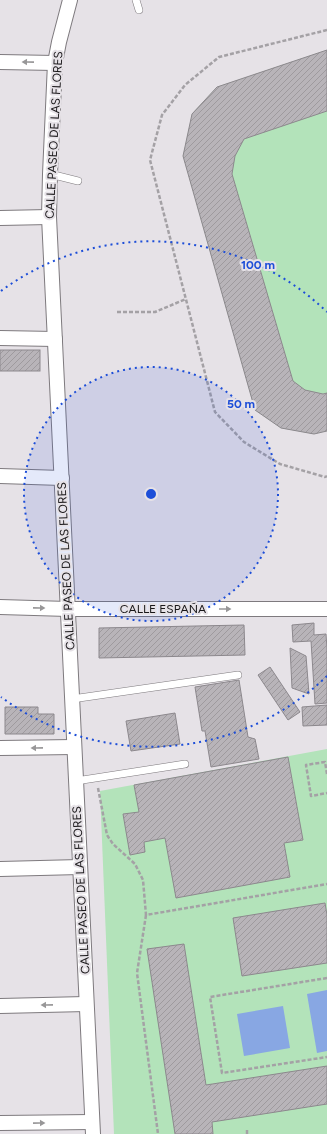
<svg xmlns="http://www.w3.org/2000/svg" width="327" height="1134" font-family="Figtree,sans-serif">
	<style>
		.grass { fill: #b3e3ba }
		.water { fill: #88a7e3 }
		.building { fill: url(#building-hatch); stroke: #8c888d }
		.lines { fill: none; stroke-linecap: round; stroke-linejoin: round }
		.lane-casing { stroke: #7e7a7e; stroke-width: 8 }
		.street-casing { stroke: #7e7a7e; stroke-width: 16 }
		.path { stroke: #a4a1a5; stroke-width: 2.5; stroke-dasharray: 4 2; stroke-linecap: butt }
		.lane { stroke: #fff; stroke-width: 7 }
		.street { stroke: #fff; stroke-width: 14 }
		.oneway { fill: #989798 }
		.ring { fill: none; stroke: #1d4ed8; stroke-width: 2; stroke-dasharray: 2 4 }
		.labels { text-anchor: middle; stroke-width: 4; stroke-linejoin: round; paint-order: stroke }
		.street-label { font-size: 12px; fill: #191719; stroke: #e6e2e7 }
		.centre { fill: #1d4ed8; stroke: #e6e2e7; stroke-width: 2 }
		.ring-label { font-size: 12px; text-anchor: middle; font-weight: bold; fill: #1d4ed8; stroke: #e6e2e7; stroke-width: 4; stroke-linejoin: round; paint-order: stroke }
	</style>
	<defs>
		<pattern id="building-hatch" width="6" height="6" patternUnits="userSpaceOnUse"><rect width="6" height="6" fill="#b8b4b9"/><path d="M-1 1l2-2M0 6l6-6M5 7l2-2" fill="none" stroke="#9e9a9e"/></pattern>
	</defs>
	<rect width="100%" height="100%" fill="#e6e2e7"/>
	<g class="grass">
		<path d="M327,50V431L314,434L281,428L255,410L183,156L192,114L217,87Z"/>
		<path d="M327,749V1134H114L100,791Z"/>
	</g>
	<g class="water">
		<path d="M327,990V1051L317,1053L307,994Z"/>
		<path d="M283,1006L290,1048L244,1056L237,1014Z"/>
	</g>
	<g class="building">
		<path d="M327,50V111L244,139L235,156L232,174L293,381L305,390L323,394L327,393V431L314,434L281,428L255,410L183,156L192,114L217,87Z"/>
		<rect x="0" y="350" width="40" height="21"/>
		<path d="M314,623V635L326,634L327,649V703L315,704L311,641L293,642L292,625Z"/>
		<path d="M244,625L245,655L99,658V628Z"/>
		<path d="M290,648L306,656L309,694L292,688Z"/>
		<path d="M270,667L300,712L288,720L258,675Z"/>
		<path d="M239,680L248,737L255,739L259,759L211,767L205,731H202L195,687Z"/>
		<path d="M327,705V725L303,726L302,707Z"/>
		<path d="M5,707H38V714H54V734H5Z"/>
		<path d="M175,713L180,744L131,751L126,721Z"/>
		<path d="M288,757L303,840L284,843L290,877L176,898L165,838L144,842L145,852L130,855L123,814L139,812L134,785Z"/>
		<path d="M325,903L327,915V963L242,976L233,918Z"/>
		<path d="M184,944L206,1085L327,1066V1104L212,1122L213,1134H175L147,949Z"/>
	</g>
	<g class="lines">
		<g class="lane-casing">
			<g id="lane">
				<path d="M136,0L139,10"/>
				<path d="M50,174L78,181"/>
				<path d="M72,699L238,675"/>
				<path d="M76,781L185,764"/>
			</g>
		</g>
		<g class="street-casing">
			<g id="street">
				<path d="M70,0L59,42L55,63L50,174L49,217L93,1134"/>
				<path d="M0,62L55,63"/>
				<path d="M0,218L49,217"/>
				<path d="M0,338L55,339"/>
				<path d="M0,476L62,478"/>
				<path d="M0,607L68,609H327"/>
				<path d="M0,748L74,747"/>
				<path d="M0,869L80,867"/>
				<path d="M0,1006L86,1004"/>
				<path d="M0,1123L92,1122"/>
			</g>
		</g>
		<g class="path">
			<path d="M327,30L219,57L185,85L162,115L150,160L215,412L244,442L280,464L325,477L327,476"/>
			<path d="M117,312H155L186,299"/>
			<path d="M327,774L325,762L306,765L311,796L327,793"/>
			<path d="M98,788L107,835L113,844L135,864L143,880L146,915L327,884"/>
			<path d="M146,915L137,973L158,1134"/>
			<path d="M327,978L210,997L222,1073L327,1057"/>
			<path d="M247,1130V1134"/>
		</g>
		<use href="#lane" class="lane"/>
		<use href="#street" class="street"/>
	</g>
	<defs><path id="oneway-solid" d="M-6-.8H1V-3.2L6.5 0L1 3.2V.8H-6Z"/></defs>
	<g class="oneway">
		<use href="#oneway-solid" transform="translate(28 62) rotate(-179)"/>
		<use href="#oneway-solid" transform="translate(39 608) rotate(1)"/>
		<use href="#oneway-solid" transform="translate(225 609)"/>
		<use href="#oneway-solid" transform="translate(37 748) rotate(179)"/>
		<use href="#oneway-solid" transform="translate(47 1005) rotate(179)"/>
		<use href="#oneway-solid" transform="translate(39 1123) rotate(-1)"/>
	</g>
	<circle cx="151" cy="494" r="127" fill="#1d4ed8" fill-opacity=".12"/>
	<g class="ring">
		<circle cx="151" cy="494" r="127"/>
		<path d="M327 676A253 253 0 0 1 1 697M1 291A253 253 0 0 1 327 312"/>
	</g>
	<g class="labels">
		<g class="street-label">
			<text transform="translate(54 135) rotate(-87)" y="4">CALLE PASEO DE LAS FLORES</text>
			<text transform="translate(66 566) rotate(-93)" y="4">CALLE PASEO DE LAS FLORES</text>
			<text x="163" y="613">CALLE ESPAÑA</text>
			<text transform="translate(81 890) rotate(-93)" y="4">CALLE PASEO DE LAS FLORES</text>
		</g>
	</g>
	<circle cx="151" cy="494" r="6" class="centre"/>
	<g class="ring-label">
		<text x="258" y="269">100 m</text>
		<text x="241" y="408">50 m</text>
	</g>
</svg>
